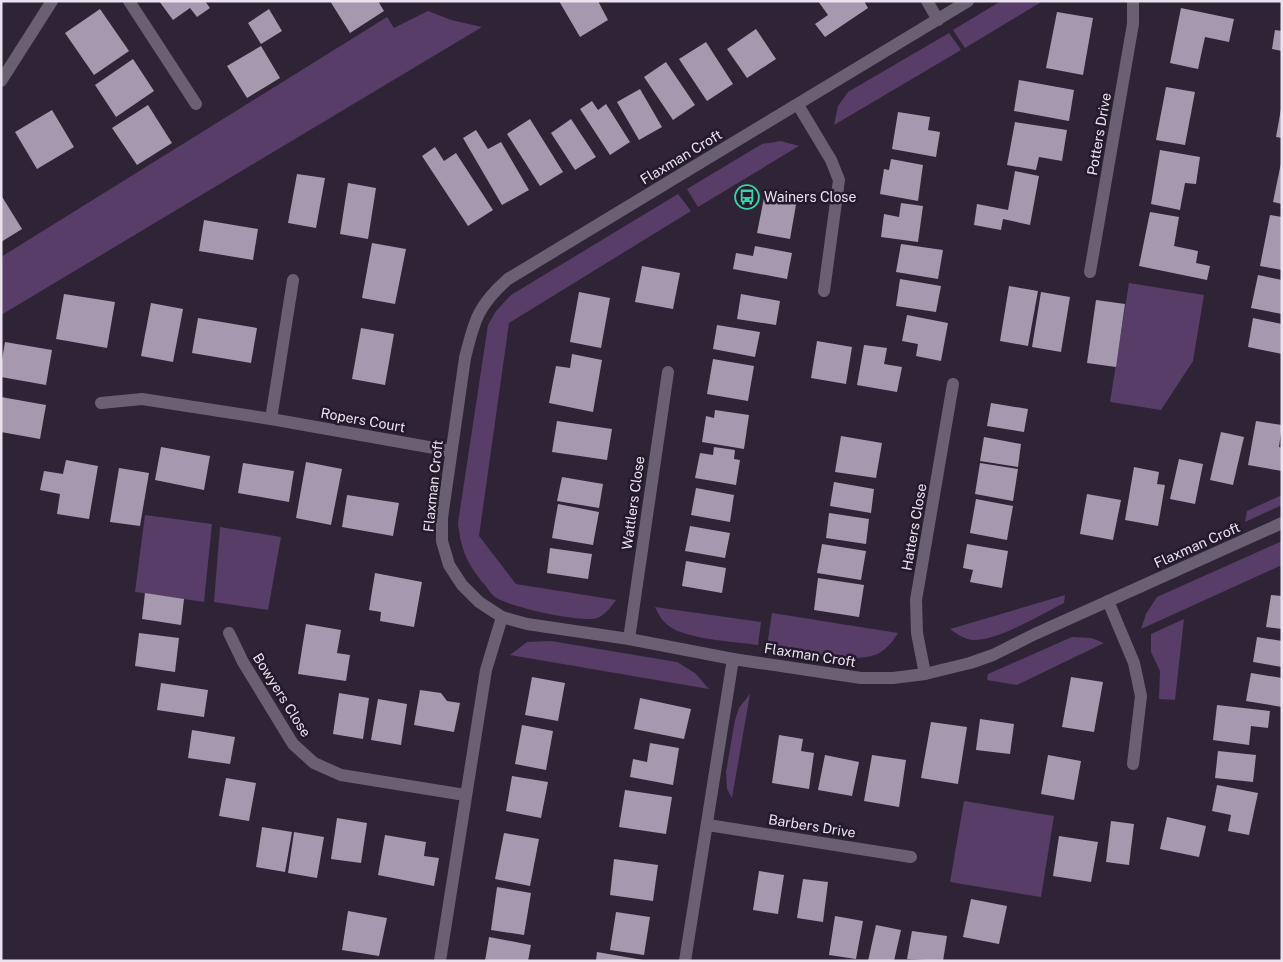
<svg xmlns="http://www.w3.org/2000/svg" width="1283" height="962" font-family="'Public Sans',sans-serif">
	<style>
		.green { fill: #583d69 }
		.building { fill: #a699af }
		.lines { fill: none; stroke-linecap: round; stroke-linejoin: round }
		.minor { stroke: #6b6073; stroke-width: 12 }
		.labels { text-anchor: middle; stroke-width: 5; stroke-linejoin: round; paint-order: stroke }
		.street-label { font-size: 14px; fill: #eae3ef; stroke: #241a2b }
		.poi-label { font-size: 14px; fill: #eae3ef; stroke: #241a2b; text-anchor: start }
	</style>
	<rect width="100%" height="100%" fill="#2e2435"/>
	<g class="green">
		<path d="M1001,1H1043L965,48L953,30Z"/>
		<path d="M428,11L451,20L482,27L1,315V257L387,17L394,28Z"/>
		<path d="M949,33L961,50L834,125L838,106L848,92Z"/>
		<path d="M781,141L799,146L698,207L687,189L762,144Z"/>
		<path d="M678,194L691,211L509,323L479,536L516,584L616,600C611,607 605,615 597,618C581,623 509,607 495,597C491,594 488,589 485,585C467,564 461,550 458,523L488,325L496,311L511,295Z"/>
		<path d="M1129,283L1204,295L1193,361L1161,410L1110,402Z"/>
		<path d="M1282,495V505L1245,522L1247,511Z"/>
		<path d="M145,515L212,524L204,602L135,592Z"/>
		<path d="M220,527L281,537L268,610L214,602Z"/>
		<path d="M1282,541V565L1141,629L1146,614L1157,597Z"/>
		<path d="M1065,595L1064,603C1040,615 999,640 974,640C965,640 957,634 950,629Z"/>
		<path d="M655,607L761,622L758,645C736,642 685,639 669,626C662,621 659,615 655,607Z"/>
		<path d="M772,613L898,633C893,641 887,649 879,653C857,666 793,650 767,646Z"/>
		<path d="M1184,619L1175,700L1159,699L1160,671L1151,652V634Z"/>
		<path d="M1072,637L1091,638L1104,643L1017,685L987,680L988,674Z"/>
		<path d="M551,641L677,662L695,673L709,689L510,655L527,642Z"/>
		<path d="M750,694L732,798L727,789L726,772L735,720L739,708Z"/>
		<path d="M964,801L1054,816L1041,897L950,882Z"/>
	</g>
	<g class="building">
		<path d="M159,1H205L210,8L197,17L190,8L173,20Z"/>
		<path d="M330,1H378L384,11L350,33Z"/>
		<path d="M559,1H598L608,20L580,37Z"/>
		<path d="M818,1H864L868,8L825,37L815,24L828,15Z"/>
		<path d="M1181,8L1234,19L1229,42L1205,37L1198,69L1170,63Z"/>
		<path d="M100,9L129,51L94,75L65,33Z"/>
		<path d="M269,9L282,31L261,44L248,23Z"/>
		<path d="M1057,12L1093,18L1083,75L1046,68Z"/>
		<path d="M756,29L776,59L747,78L727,49Z"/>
		<path d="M1275,30L1282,31V51L1272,49Z"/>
		<path d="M706,42L733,84L707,101L679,59Z"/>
		<path d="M261,46L280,78L247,98L227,66Z"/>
		<path d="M133,59L154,91L116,117L95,85Z"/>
		<path d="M666,62L695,105L673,120L644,77Z"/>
		<path d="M1019,80L1074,90L1069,121L1014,111Z"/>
		<path d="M1166,87L1195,92L1185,145L1156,140Z"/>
		<path d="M640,89L662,127L639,140L617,102Z"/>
		<path d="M592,101L598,110L606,104L630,142L610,155L580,109Z"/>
		<path d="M148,105L172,143L137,165L112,128Z"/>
		<path d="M1281,109H1282V138L1276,137Z"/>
		<path d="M52,110L74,147L37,169L15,132Z"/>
		<path d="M898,112L930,117L928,130L940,132L936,157L892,149Z"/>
		<path d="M530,119L563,172L540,186L507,134Z"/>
		<path d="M571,119L596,157L575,170L551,133Z"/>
		<path d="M1015,122L1067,130L1062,161L1039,157L1036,170L1007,165Z"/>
		<path d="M476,130L488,149L501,142L529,190L502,205L463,138Z"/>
		<path d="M435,147L444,161L456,153L493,210L468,226L422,156Z"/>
		<path d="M1160,150L1200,157L1196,184L1185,183L1180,210L1151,204Z"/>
		<path d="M891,159L923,165L918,201L880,194L884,169L889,170Z"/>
		<path d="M1281,163H1282V204L1273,202Z"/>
		<path d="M1015,171L1039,176L1030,225L1003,219L1001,230L974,225L977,204L1008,210Z"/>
		<path d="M297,174L325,178L316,228L288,223Z"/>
		<path d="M348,183L376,188L368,239L340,234Z"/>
		<path d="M765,193L797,199L790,239L757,233Z"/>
		<path d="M1,195L22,229L1,242Z"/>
		<path d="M901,203L923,206L918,242L881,237L884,214L899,217Z"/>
		<path d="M1150,212L1179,217L1174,246L1198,251L1196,263L1210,266L1207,280L1139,266Z"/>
		<path d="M1270,215L1282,217V270L1260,266Z"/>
		<path d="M204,220L258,229L253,260L199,251Z"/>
		<path d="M372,243L406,249L395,304L362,298Z"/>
		<path d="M901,244L943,250L938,279L896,272Z"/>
		<path d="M755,246L792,253L787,279L733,269L736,253L753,256Z"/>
		<path d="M642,266L680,273L673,309L635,302Z"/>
		<path d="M1258,275L1282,280V314L1251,308Z"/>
		<path d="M900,279L941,286L936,312L896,306Z"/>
		<path d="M1009,286L1038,291L1028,346L1000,341Z"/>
		<path d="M579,292L610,298L601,348L570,342Z"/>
		<path d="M1041,292L1070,297L1061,352L1032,347Z"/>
		<path d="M64,294L115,302L107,348L56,339Z"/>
		<path d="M741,294L780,301L776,325L737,319Z"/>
		<path d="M1096,300L1125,304L1116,367L1087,363Z"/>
		<path d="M151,303L183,309L173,362L141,356Z"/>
		<path d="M907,315L948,323L941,361L916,356L918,344L902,341Z"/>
		<path d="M198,318L257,328L251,363L192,353Z"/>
		<path d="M1253,318L1282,324V354L1248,347Z"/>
		<path d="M717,325L760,332L755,357L713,349Z"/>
		<path d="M361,328L394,334L385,385L352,379Z"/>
		<path d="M817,341L852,347L846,384L811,378Z"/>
		<path d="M5,342L52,350L46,385L1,377V366Z"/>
		<path d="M864,345L887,348L884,364L902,367L897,392L857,385Z"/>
		<path d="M572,354L602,360L593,412L549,403L556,366L570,368Z"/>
		<path d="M713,359L754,366L748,401L707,394Z"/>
		<path d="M1,397L46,405L40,439L1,432Z"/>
		<path d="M991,403L1028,409L1024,432L987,426Z"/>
		<path d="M715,410L749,415L744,449L702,442L706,416L714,418Z"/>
		<path d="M557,421L612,429L607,460L552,452Z"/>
		<path d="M1256,421L1282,425L1279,447L1282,448V471L1248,465Z"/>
		<path d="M1221,432L1244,437L1233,485L1210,480Z"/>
		<path d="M841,436L882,443L876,478L835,472Z"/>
		<path d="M984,437L1021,444L1018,467L980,461Z"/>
		<path d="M161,447L210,456L204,490L155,480Z"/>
		<path d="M714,447L735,450L734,459L740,460L736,485L695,478L700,453L713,455Z"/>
		<path d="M1179,459L1203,464L1195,504L1170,499Z"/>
		<path d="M66,460L98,466L89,519L57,514L60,494L40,490L44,471L63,474Z"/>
		<path d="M306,462L342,469L331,525L296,518Z"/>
		<path d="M243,463L294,471L289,502L238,493Z"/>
		<path d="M980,463L1018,469L1013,501L975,494Z"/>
		<path d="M1134,467L1159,472L1157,484L1165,485L1158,526L1125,520Z"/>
		<path d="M119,468L149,473L140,526L110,522Z"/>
		<path d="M562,477L603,484L599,508L557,501Z"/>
		<path d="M834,482L874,489L871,513L830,506Z"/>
		<path d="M696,488L734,495L730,522L691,515Z"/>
		<path d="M1087,494L1121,500L1113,540L1080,534Z"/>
		<path d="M347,495L399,503L393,536L342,527Z"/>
		<path d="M976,499L1013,506L1007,540L970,533Z"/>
		<path d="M558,504L599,512L593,545L552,538Z"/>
		<path d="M829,513L869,519L866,544L826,538Z"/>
		<path d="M690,526L730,533L725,558L685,551Z"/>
		<path d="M822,544L866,551L861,580L817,573Z"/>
		<path d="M967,544L1008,551L1002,588L970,582L973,570L963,568Z"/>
		<path d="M550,548L592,554L588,579L547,573Z"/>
		<path d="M686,561L726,568L722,593L682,586Z"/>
		<path d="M375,573L422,582L414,627L380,621L381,612L369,610Z"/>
		<path d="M818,578L864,585L859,617L814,610Z"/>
		<path d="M145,593L184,599L181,625L142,619Z"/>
		<path d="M1271,595L1282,596V629L1266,627Z"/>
		<path d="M306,624L341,630L337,653L350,655L346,681L298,674Z"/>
		<path d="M139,633L179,638L175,672L135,666Z"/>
		<path d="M1257,637L1282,641V667L1253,662Z"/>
		<path d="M1251,673L1282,678V707L1246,701Z"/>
		<path d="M532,677L565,683L558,721L525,715Z"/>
		<path d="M1071,677L1103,682L1094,732L1062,727Z"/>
		<path d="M161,683L208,690L204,717L157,710Z"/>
		<path d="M420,690L441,693L447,701L460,703L454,732L414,725Z"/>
		<path d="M339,693L369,698L363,739L333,734Z"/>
		<path d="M640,698L691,709L684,739L634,729Z"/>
		<path d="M378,699L407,704L401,745L371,740Z"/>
		<path d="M1217,705L1270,711L1268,728L1251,726L1249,745L1213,740Z"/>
		<path d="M980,719L1014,724L1010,754L976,750Z"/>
		<path d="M931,722L967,727L958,784L921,778Z"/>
		<path d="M522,725L553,731L546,770L515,764Z"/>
		<path d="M192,730L235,737L230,764L188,758Z"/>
		<path d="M779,735L803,739L801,751L814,753L809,789L772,783Z"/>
		<path d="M650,743L679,748L673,785L630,777L633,759L647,762Z"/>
		<path d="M1218,751L1256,755L1253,782L1215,778Z"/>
		<path d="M825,755L859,762L852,796L818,790Z"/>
		<path d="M872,755L906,760L899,807L864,801Z"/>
		<path d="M1048,755L1081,761L1074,800L1041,794Z"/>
		<path d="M512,776L548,782L541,818L506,811Z"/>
		<path d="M226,778L256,783L249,821L219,816Z"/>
		<path d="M1217,785L1258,793L1249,835L1228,831L1231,815L1212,811Z"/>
		<path d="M625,790L672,797L666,834L619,827Z"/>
		<path d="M1167,817L1206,826L1199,857L1160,849Z"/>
		<path d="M337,818L367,823L361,863L331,859Z"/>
		<path d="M1111,821L1134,824L1129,865L1106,862Z"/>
		<path d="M262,827L292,832L285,872L256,867Z"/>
		<path d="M294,832L324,837L317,878L288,873Z"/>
		<path d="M504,833L539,839L530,886L495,879Z"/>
		<path d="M385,835L426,842L424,856L439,858L434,886L378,875Z"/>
		<path d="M1059,836L1098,842L1091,882L1053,876Z"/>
		<path d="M614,859L658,865L653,901L610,895Z"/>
		<path d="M759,871L784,875L778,914L753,910Z"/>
		<path d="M803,879L828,882L823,922L797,918Z"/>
		<path d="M497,887L531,893L524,935L491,930Z"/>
		<path d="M971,899L1007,906L999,944L963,937Z"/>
		<path d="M348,911L387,918L379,956L342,950Z"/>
		<path d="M616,912L650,917L644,955L610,950Z"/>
		<path d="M835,916L863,921L856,959L829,955Z"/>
		<path d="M876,925L901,930L894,961H868Z"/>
		<path d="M912,931L947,936L943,961L907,959Z"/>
		<path d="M489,937L531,945L528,961H485Z"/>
		<path d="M597,952L643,960L642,961H596Z"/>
	</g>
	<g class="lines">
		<g class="minor">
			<path d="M129,1L196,104"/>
			<path d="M927,1L938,20"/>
			<path d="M968,1L508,279C478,305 474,321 465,358L442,518V541L449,565L462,585L479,602L502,617L527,624L629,639L733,659L861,678H893L925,674L970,663L993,655L1035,634L1282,523"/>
			<path d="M1,81L52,1"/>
			<path d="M798,105L831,160L839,180L824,291"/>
			<path d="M1090,272L1133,24V1"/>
			<path d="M101,403L142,399L271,419L451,451"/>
			<path d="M271,419L293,280"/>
			<path d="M1108,601L1134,663L1141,696L1133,764"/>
			<path d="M229,633L243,662L293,744L314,763L341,775L465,795"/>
			<path d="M629,639L668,372"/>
			<path d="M925,674L917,633L916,600L953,384"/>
			<path d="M708,825L911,857"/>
			<path d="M440,961L486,670L502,617"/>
			<path d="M685,961L733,659"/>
		</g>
	</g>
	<defs>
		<g id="bus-ring" transform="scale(1.25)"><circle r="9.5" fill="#241a2b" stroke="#39d4a5" stroke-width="1.5"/><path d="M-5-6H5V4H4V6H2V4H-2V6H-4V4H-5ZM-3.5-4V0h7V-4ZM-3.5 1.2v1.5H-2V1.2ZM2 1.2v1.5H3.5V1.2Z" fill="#39d4a5"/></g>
	</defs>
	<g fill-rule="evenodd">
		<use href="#bus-ring" x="747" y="197"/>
	</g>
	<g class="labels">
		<g class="street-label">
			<text transform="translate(1099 134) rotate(-80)" y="5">Potters Drive</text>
			<text transform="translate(681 157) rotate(-31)" y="5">Flaxman Croft</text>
			<text transform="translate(363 420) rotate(10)" y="5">Ropers Court</text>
			<text transform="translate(433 486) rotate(-84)" y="5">Flaxman Croft</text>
			<text transform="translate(633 503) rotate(-82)" y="5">Wattlers Close</text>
			<text transform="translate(914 527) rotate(-80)" y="5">Hatters Close</text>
			<text transform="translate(1197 545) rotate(-24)" y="5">Flaxman Croft</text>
			<text transform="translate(810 655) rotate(9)" y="5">Flaxman Croft</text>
			<text transform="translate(282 695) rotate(58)" y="5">Bowyers Close</text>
			<text transform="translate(812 826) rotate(9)" y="5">Barbers Drive</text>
		</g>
		<g class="poi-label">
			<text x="764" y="202">Wainers Close</text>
		</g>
	</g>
	<rect width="1283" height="962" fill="none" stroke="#eae3ef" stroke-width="5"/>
</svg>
